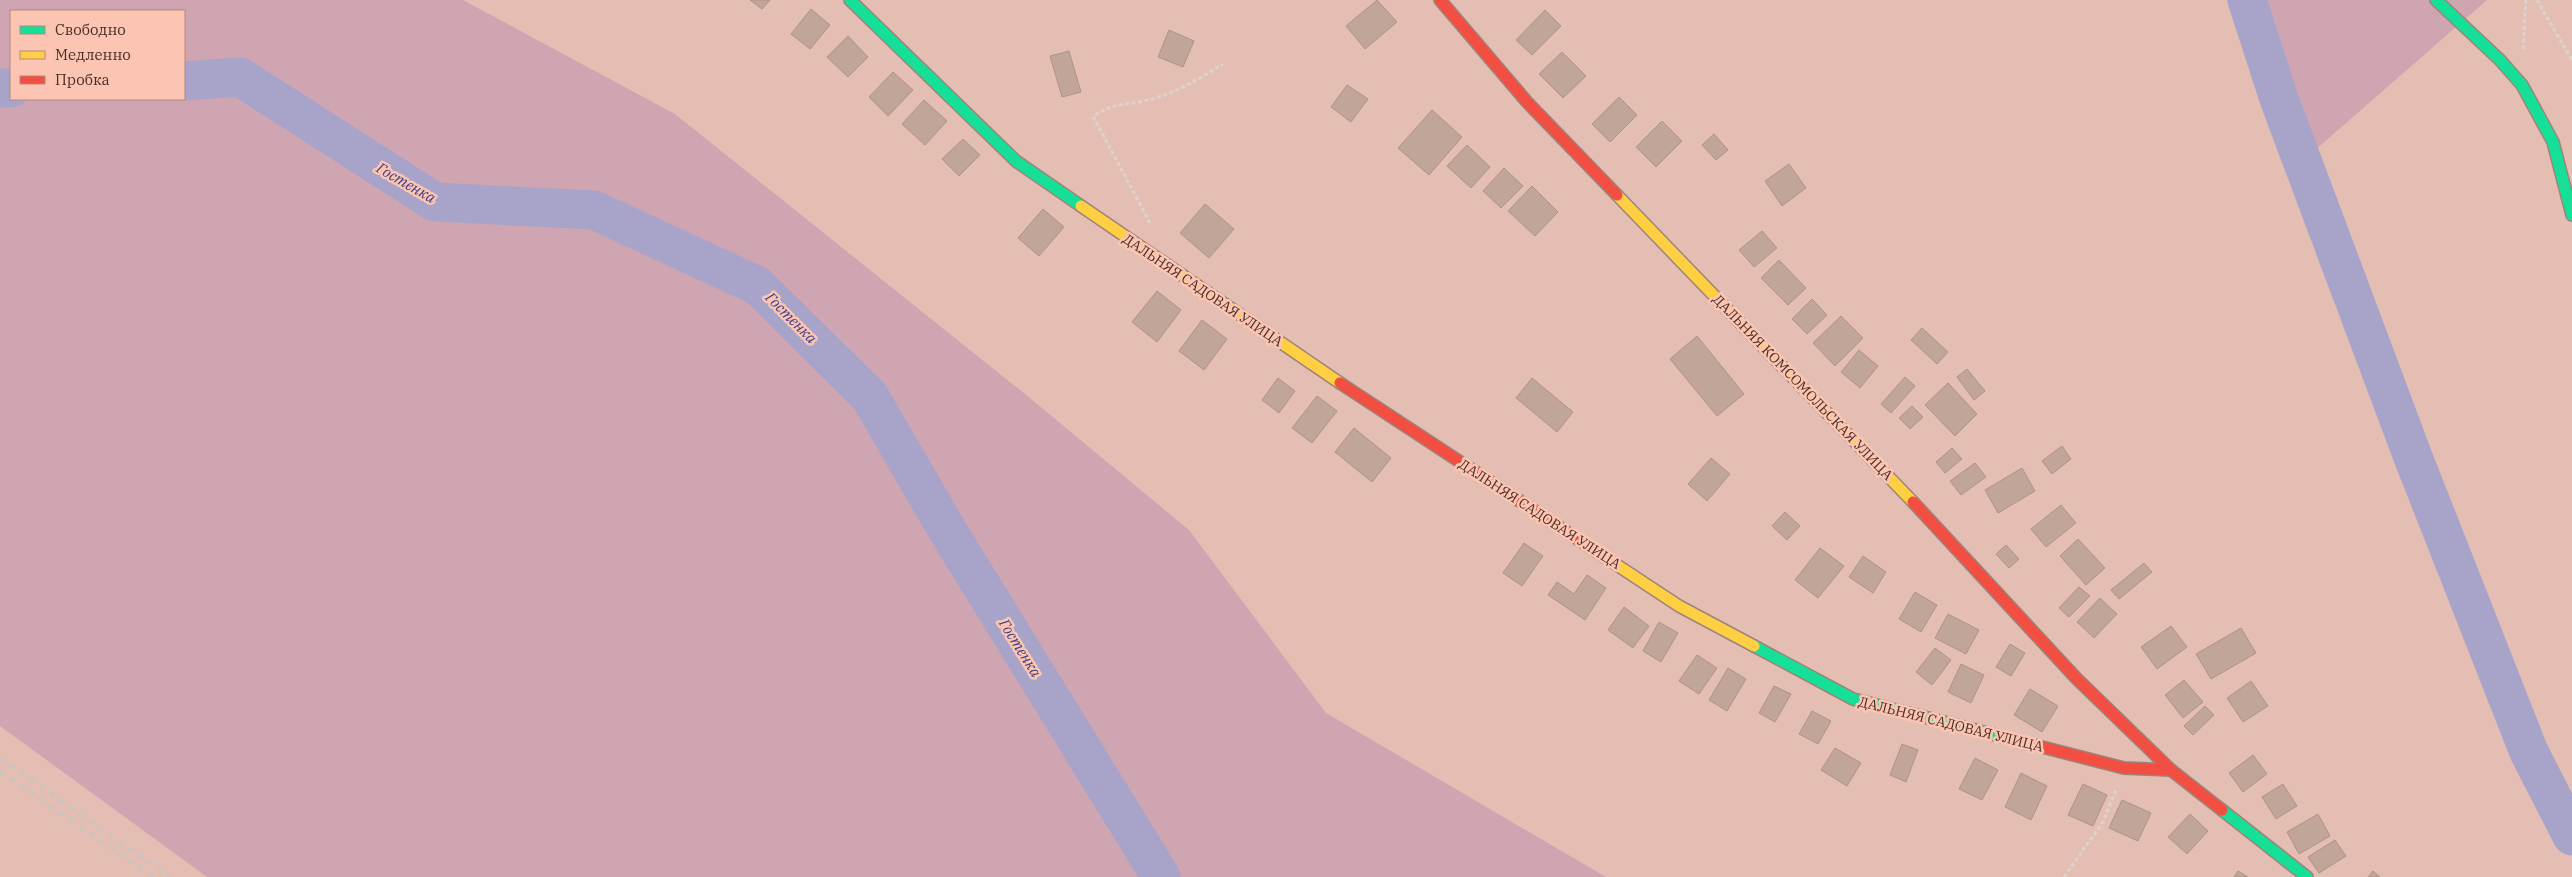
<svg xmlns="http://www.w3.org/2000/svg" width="2572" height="877" font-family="'IBM Plex Serif',serif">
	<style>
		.green { fill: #d0a5b2; fill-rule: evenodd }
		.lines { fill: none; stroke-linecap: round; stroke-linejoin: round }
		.river { stroke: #a8a3c9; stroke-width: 39 }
		.building { fill: #c1a599; stroke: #ae9386 }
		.fast-casing { stroke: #9f837a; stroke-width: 14 }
		.slow-casing { stroke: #9f837a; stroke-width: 14 }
		.jam-casing { stroke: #9f837a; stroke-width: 14 }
		.path { stroke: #ded2cd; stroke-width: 3; stroke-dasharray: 4 2.5; stroke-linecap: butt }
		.fast { stroke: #16e098; stroke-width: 11 }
		.slow { stroke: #ffcf43; stroke-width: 11 }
		.jam { stroke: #f24e42; stroke-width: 11 }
		.rail { stroke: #cec3bf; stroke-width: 4; stroke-dasharray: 6 6; stroke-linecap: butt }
		.labels { text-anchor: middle; stroke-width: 5; stroke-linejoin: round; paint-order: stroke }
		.street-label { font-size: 14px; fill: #492e25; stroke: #fcc5b3 }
		.water-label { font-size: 15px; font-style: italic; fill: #3b3d85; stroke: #fcc5b3 }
	</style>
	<rect width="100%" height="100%" fill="#e4beb3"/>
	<g class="green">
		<path d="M0,0H463L675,114L1025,394L1189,530L1326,713L1606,877H207L0,726ZM184,11V99H11V11Z"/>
		<path d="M2254,0H2487L2306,158Z"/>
	</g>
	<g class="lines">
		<g class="river">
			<path d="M2247,0L2279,99L2413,457L2529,752L2572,836"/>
			<path d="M184,81L240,77L435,202L594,210L758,286L870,397L946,528L1161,877"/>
			<path d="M0,88H11"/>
		</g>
	</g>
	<g class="building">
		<path d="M750,0H770L762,9Z"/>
		<path d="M1377,0L1397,22L1365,49L1346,26Z"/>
		<path d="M811,9L830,25L810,49L791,34Z"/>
		<path d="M1545,10L1561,26L1532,55L1516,40Z"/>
		<path d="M1169,30L1194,41L1183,67L1158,57Z"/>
		<path d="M848,36L868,57L848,77L827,57Z"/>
		<path d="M1069,51L1081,92L1062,97L1050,56Z"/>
		<path d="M1562,52L1586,76L1563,98L1539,74Z"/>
		<path d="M893,72L913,90L888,116L869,97Z"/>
		<path d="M1347,85L1368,99L1351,122L1331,107Z"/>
		<path d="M1619,97L1637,115L1610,142L1592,124Z"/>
		<path d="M924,100L947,121L925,145L902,124Z"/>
		<path d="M1432,110L1462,137L1429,175L1398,148Z"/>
		<path d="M1662,121L1682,141L1656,167L1636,147Z"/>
		<path d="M1714,134L1728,150L1716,160L1702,145Z"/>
		<path d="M963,139L980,155L959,176L942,159Z"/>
		<path d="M1467,145L1490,167L1471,188L1447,166Z"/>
		<path d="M1789,164L1806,188L1782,206L1765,181Z"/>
		<path d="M1504,168L1523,186L1501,208L1483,191Z"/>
		<path d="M1532,186L1558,212L1535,236L1508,211Z"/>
		<path d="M1205,204L1234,229L1209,258L1180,233Z"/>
		<path d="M1043,209L1064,227L1039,256L1018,238Z"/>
		<path d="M1762,231L1777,248L1754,267L1739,250Z"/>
		<path d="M1779,260L1806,288L1788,305L1761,278Z"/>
		<path d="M1157,291L1181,310L1157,342L1132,322Z"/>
		<path d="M1812,299L1827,315L1807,334L1792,319Z"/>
		<path d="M1841,316L1863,338L1835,366L1813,343Z"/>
		<path d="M1202,320L1227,339L1204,370L1179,351Z"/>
		<path d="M1922,328L1948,352L1937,364L1911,340Z"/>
		<path d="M1697,336L1744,394L1717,416L1670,359Z"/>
		<path d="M1859,350L1878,366L1860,388L1841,372Z"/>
		<path d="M1967,369L1985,391L1974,400L1957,377Z"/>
		<path d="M1905,377L1915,386L1891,413L1881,404Z"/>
		<path d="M1278,378L1295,391L1279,413L1262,400Z"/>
		<path d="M1532,378L1573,412L1557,432L1516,398Z"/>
		<path d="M1948,383L1977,414L1955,436L1925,405Z"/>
		<path d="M1317,396L1337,411L1312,443L1292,428Z"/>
		<path d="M1912,406L1923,417L1910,429L1899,418Z"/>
		<path d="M1354,428L1391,458L1372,482L1335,452Z"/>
		<path d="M2062,446L2071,459L2052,474L2042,461Z"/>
		<path d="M1952,448L1962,459L1945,473L1936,462Z"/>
		<path d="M1711,458L1730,474L1707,501L1688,484Z"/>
		<path d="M1975,463L1986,477L1961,495L1950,481Z"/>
		<path d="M2022,468L2035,491L1998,513L1985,490Z"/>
		<path d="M2061,505L2076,523L2046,547L2031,529Z"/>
		<path d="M1785,512L1800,526L1787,540L1772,526Z"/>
		<path d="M2078,539L2105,568L2086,585L2060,556Z"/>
		<path d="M1524,543L1543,556L1522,586L1503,573Z"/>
		<path d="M2006,545L2019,559L2009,568L1996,554Z"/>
		<path d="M1820,548L1844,566L1818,598L1795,580Z"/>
		<path d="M1863,556L1886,572L1873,593L1849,577Z"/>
		<path d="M2144,563L2152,572L2119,599L2111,590Z"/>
		<path d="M1587,575L1606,588L1585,620L1548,595L1557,582L1574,594Z"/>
		<path d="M2079,587L2090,596L2069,617L2059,608Z"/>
		<path d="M1915,592L1937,605L1921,632L1899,619Z"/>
		<path d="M2100,598L2117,614L2094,638L2077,622Z"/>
		<path d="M1624,607L1649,626L1633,648L1608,630Z"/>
		<path d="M1948,614L1979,630L1966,654L1935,638Z"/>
		<path d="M1659,622L1678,633L1661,662L1643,651Z"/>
		<path d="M2171,626L2187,647L2157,669L2141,647Z"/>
		<path d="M2241,628L2256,653L2211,679L2196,654Z"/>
		<path d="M2010,644L2025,653L2011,676L1996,667Z"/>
		<path d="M1935,648L1951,660L1932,685L1916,672Z"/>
		<path d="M1697,655L1717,668L1699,694L1679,681Z"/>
		<path d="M1961,664L1984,675L1971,703L1948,692Z"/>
		<path d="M1728,668L1746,679L1727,711L1709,700Z"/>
		<path d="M2184,680L2203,702L2183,718L2165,695Z"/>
		<path d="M2251,681L2268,706L2243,722L2227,698Z"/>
		<path d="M1774,686L1791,694L1775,722L1759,713Z"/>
		<path d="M2030,689L2058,706L2042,732L2014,715Z"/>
		<path d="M2205,706L2214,715L2193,735L2184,726Z"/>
		<path d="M1812,711L1831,721L1818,744L1799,734Z"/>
		<path d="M1902,744L1918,750L1906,782L1890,775Z"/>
		<path d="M1835,748L1861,763L1847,786L1821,770Z"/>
		<path d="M2253,755L2267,774L2243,792L2229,773Z"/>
		<path d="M1975,758L1998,770L1982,800L1959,789Z"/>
		<path d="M2021,773L2047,786L2031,820L2005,807Z"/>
		<path d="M2083,784L2107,795L2093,826L2068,815Z"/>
		<path d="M2283,784L2297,806L2276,819L2262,797Z"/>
		<path d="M2122,800L2151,813L2138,841L2109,828Z"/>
		<path d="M2190,814L2208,831L2187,854L2168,837Z"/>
		<path d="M2318,814L2330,836L2299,854L2287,832Z"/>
		<path d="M2335,840L2346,856L2319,873L2308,857Z"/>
		<path d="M2238,871L2248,877H2234Z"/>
		<path d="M2373,871L2380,877H2368Z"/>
	</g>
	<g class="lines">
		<g class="fast-casing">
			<g id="fast">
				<path d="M850,0L1016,161L1081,206"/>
				<path d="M2436,0L2500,60L2522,85L2553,142L2572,215"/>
				<path d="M1754,646L1853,699L2015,740"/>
				<path d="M2222,810L2307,877"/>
			</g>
		</g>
		<g class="slow-casing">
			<g id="slow">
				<path d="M1617,195L1913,502"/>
				<path d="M1081,206L1340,383"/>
				<path d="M1579,540L1679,606L1754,646"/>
			</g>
		</g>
		<g class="jam-casing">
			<g id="jam">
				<path d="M1440,0L1527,102L1617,195"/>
				<path d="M1340,383L1579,540"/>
				<path d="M1913,502L2077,679L2171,770L2222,810"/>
				<path d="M2015,740L2124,768L2171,770"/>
			</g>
		</g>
		<g class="path">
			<path d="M2537,0L2572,60"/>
			<path d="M2523,49L2526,0"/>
			<path d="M1150,223L1093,116C1116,102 1123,106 1147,100C1175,94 1199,79 1223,64"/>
			<path d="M2064,877L2103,822L2116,790"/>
		</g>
		<use href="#fast" class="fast"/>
		<use href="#slow" class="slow"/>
		<use href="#jam" class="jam"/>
		<g class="rail">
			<path d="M0,758L170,877"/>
			<path d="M0,771L153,877"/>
		</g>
	</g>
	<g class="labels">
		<g class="street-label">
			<text transform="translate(1203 290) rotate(34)" y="5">ДАЛЬНЯЯ САДОВАЯ УЛИЦА</text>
			<text transform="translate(1803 387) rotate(46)" y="5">ДАЛЬНЯЯ КОМСОМОЛЬСКАЯ УЛИЦА</text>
			<text transform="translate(1540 514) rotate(33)" y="5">ДАЛЬНЯЯ САДОВАЯ УЛИЦА</text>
			<text transform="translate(1951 724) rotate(14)" y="5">ДАЛЬНЯЯ САДОВАЯ УЛИЦА</text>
		</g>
		<g class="water-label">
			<text transform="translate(406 183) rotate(30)" y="5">Гостенка</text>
			<text transform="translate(791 318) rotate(45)" y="5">Гостенка</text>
			<text transform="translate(1020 648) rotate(58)" y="5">Гостенка</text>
		</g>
	</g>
	<rect x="10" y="10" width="175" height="90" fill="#fcc5b3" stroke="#b4897a"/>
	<rect x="20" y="26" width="25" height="8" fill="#16e098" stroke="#b4897a"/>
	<text x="55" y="35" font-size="15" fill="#492e25">Свободно</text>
	<rect x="20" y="51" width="25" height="8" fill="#ffcf43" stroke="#b4897a"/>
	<text x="55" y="60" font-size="15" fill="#492e25">Медленно</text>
	<rect x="20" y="76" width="25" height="8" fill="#f24e42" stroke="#b4897a"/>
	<text x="55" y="85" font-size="15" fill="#492e25">Пробка</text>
</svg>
